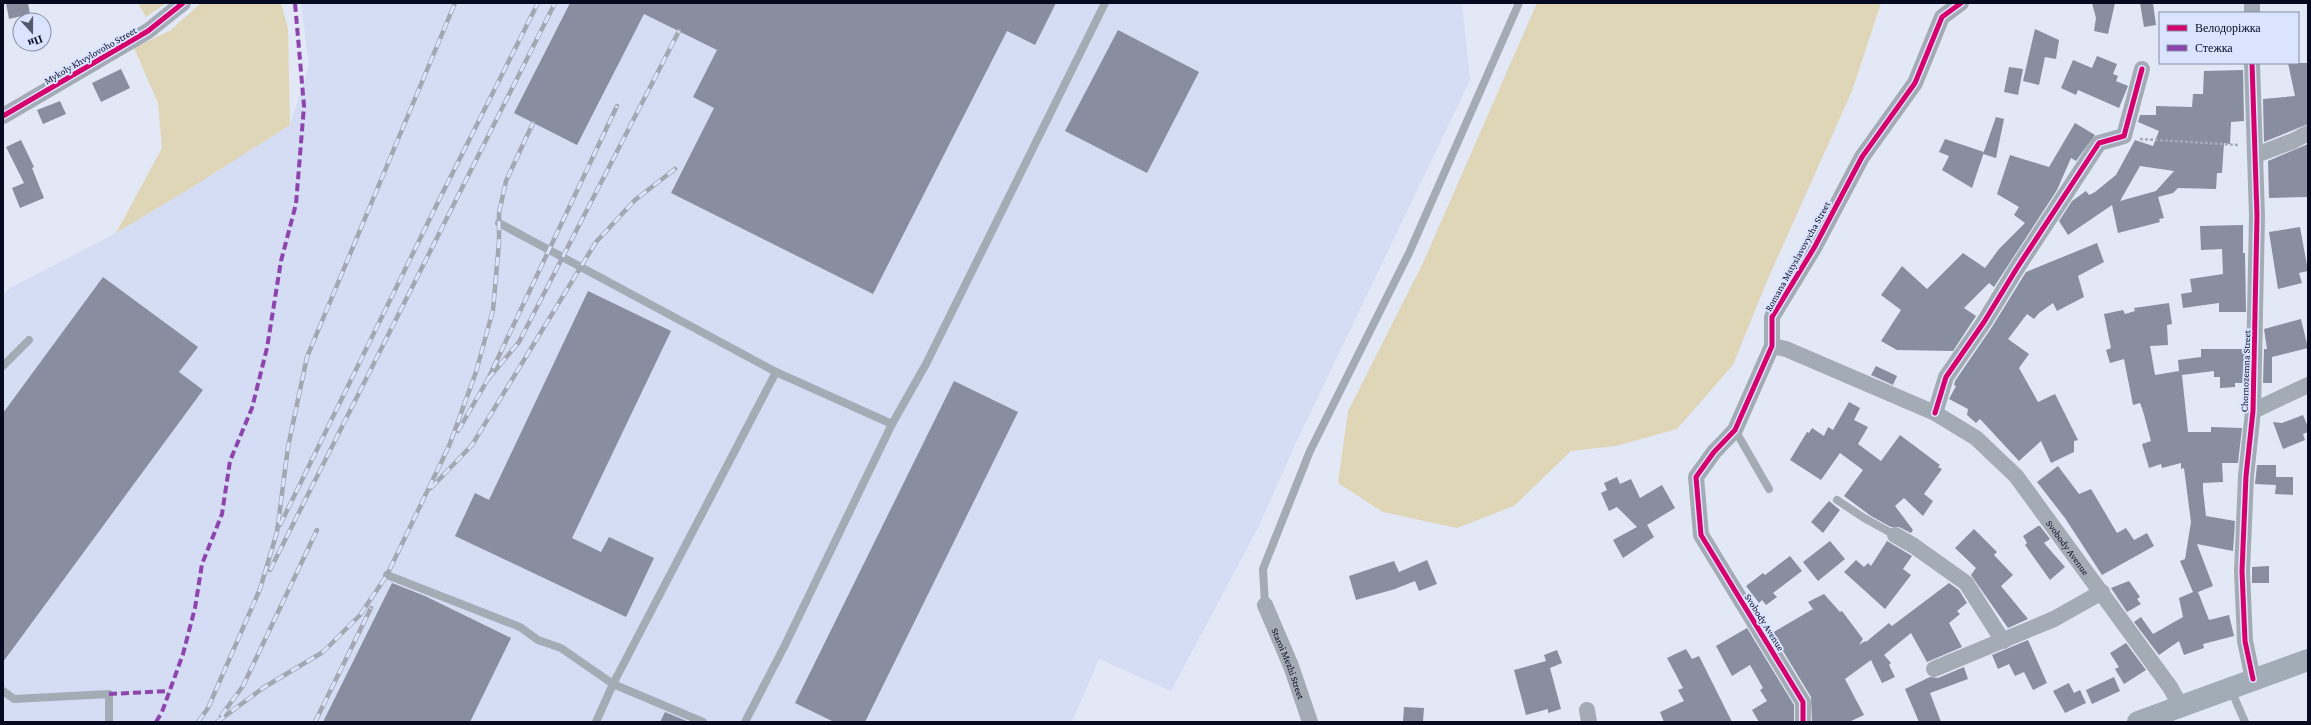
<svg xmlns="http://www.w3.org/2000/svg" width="2311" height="725" font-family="'Crimson Pro',serif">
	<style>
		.built { fill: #d5ddf4 }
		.green { fill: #dfd5b7 }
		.building { fill: #888d9f; fill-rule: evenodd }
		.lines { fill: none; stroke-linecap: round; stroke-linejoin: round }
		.path { stroke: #a3abb4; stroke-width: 2.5; stroke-dasharray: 3 2; stroke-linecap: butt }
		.service { stroke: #a3acb5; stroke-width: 8 }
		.minor { stroke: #a3acb5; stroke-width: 16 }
		.secondary { stroke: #a2acb6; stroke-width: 22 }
		.rail-casing { stroke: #a2a8b2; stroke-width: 4.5 }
		.rail { stroke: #dbe4ff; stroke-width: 3; stroke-dasharray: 9; stroke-linecap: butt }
		.quiet { stroke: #8e44ad; stroke-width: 4; stroke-dasharray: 8 4; stroke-linecap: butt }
		.cycleway-casing { stroke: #dbe4ff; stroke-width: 8 }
		.cycleway { stroke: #d6006c; stroke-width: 5 }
		.labels { text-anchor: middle; stroke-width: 4; stroke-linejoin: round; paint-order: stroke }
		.street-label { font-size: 10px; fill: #060a20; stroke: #dbe4ff }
	</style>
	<rect width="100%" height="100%" fill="#e3e8f7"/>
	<path class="built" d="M301,3H1462L1470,80L1294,447L1258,528L1171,691L1099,659L1072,722H3V295L10,288L116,233L194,186L290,125L309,65Z"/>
	<g class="green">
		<path d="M138,3H166L146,17Z"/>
		<path d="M201,3H281L288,29L290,125L194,186L116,233L162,148L158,103L134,48L171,30Z"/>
		<path d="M1537,3H1881L1852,91L1767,281L1733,365L1677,429L1616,446L1571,451L1514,506L1457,528L1383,512L1338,483L1348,411L1423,263Z"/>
	</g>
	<g class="building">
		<path d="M6,3H28L30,14L9,19Z"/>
		<path d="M570,3H1056L1035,45L1007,31L873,294L671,193L714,108L693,97L717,50L644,14L577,145L514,113Z"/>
		<path d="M2092,3H2115L2108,34L2094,31L2096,18Z"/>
		<path d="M2140,3H2153L2156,25L2144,27Z"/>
		<path d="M2035,29L2059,40L2056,59L2045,57L2039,85L2023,81Z"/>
		<path d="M1118,30L1199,72L1147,173L1065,131Z"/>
		<path d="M2097,56L2117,64L2113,74L2118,76L2116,81L2128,86L2119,108L2078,90L2076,95L2061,88L2073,60L2092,68Z"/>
		<path d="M2288,63H2308V124L2264,142L2263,99L2295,96Z"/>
		<path d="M2009,67L2023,69L2018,95L2004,92Z"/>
		<path d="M121,69L130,88L101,102L92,83Z"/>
		<path d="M2243,70L2244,121L2231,122L2230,144L2224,143L2222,173H2217L2216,189L2178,188L2173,193L2158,197L2164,218L2159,219L2160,222L2118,233L2112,205L2068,235L2059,221L2072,201L2086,191L2089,195L2095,192L2116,175L2135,140L2153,146L2159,131L2138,122L2140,115H2156V106L2192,107L2193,94H2203L2204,71ZM2140,166L2174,171L2156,191L2120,201Z"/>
		<path d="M60,101L66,114L43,124L37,110Z"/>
		<path d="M1996,117L2004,119L1996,158L1983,154Z"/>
		<path d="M2075,123L2095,135L2076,161L2071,158L2057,190L1994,287L1989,283L1964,308L1976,316L1953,351L1897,350L1881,341L1901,310L1881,295L1902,266L1927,289L1963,253L1985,268L1999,249L2025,223L2014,215L2019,207L1997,194L2010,155L2049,167Z"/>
		<path d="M1945,139L1984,152L1972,188L1942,170L1949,156L1939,152Z"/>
		<path d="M21,140L34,167L32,168L44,198L20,208L12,188L24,183L6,147Z"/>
		<path d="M2308,144V197L2269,198L2268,161Z"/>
		<path d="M2243,225V253H2245L2246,312H2219V303L2183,308L2181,294L2192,292L2190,279L2223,274L2222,249L2201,250L2200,226Z"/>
		<path d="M2300,227L2308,271L2299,273L2302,283L2278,289L2269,232Z"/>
		<path d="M2097,243L2104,262L2078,276L2084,297L2057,311L2053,303L2039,313L2034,319L2027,314L2008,339L2029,354L2019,368L2038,402L2055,394L2078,440L2074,441V452L2051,463L2041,441L2019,461L1980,419L1976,423L1967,415L1968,409L1949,399L1956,386L1954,385L1955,381L1992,327L2026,272Z"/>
		<path d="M103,277L198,347L179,372L203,390L3,662V413Z"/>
		<path d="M588,291L671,331L572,538L601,552L609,537L654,558L626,617L455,536L475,493L489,500Z"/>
		<path d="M2169,303L2172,324L2167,325L2168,345L2150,346L2155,375L2179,371L2178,360L2201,357V349H2245L2244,383H2235V387L2220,388V377H2214V371L2182,375L2188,432H2211V427L2242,428L2238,463H2222L2223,482L2203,483V490L2206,516L2235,521L2233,551L2197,544L2213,586L2198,592L2209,620L2229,615L2234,636L2203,644L2204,648L2184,655L2179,641L2159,655L2134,622L2141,617L2153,634L2183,617L2179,598L2193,592L2180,561L2185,559L2191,522L2184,468L2181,469V463L2162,468L2161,464L2149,468L2142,444L2151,441L2143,411L2140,403L2133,405L2124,359L2110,363L2106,350L2111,348L2104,314L2123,310L2125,314L2135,311L2134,308Z"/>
		<path d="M2301,319L2308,348L2272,357V383H2263L2264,349H2267L2264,329Z"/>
		<path d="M1876,366L1897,376L1893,385L1871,375Z"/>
		<path d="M954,381L1018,412L865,722H834L795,703Z"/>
		<path d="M1849,402L1860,408L1854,420L1868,427L1858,444L1881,461L1900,435L1940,465L1938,467L1942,469L1924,494L1933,501L1923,516L1904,498L1895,506L1913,530L1911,533L1899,527H1891L1871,516L1844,496L1863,470L1840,453L1821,480L1790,460L1807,432L1809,433L1812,428L1824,436L1828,427L1833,430Z"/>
		<path d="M2303,415L2308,427V432L2303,434L2305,440L2283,449L2273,422L2282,423Z"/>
		<path d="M2257,465H2276V477H2293V495L2275,494L2276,485L2255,484Z"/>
		<path d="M2058,466L2079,494L2091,489L2117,533L2126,528L2134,540L2147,533L2154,546L2102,575L2065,518L2037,482Z"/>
		<path d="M1617,477L1620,484L1631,479L1640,498L1662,485L1675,508L1647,525L1654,537L1623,558L1613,540L1637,527L1617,507L1609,511L1601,493L1607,490L1604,483Z"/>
		<path d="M1829,501L1840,510L1823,533L1811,522Z"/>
		<path d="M2038,526H2040L2050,539L2044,543L2065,567L2050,580L2025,545L2027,543L2023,536Z"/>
		<path d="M1974,529L1997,552L1994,555L2013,575L2001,586L2028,619L2008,628L1971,575L1976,568L1955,548Z"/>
		<path d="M1830,541L1845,559L1818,581L1803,562Z"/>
		<path d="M1887,541L1912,556L1903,569L1911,575L1885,609L1844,572L1856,560L1864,567L1868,563L1871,566Z"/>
		<path d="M1790,556L1802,571L1773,593L1777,597L1766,605L1762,600L1759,603L1746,586L1763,573L1765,575Z"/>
		<path d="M1427,560L1437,584L1419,591L1415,581L1395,589L1356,600L1349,576L1394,561L1399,572Z"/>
		<path d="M2269,566V583H2252V567Z"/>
		<path d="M2129,581L2140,597L2137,599L2141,604L2127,612L2111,588Z"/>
		<path d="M392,583L425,596L511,638L470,722H323Z"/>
		<path d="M1949,583L1959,590L1967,603L1957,611L1960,614L1949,623L1962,647L1927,662L1911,633L1884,655L1891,663L1889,665L1895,677L1882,683L1871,660L1845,679L1864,715L1849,722H1812L1811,697L1772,633L1813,609L1808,602L1824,594L1840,612L1842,611L1863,639L1859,645L1865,641L1866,642L1889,623L1892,626Z"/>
		<path d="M1747,628L1794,705V722H1759L1752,710L1767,701L1760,690L1763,688L1750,665L1732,676L1716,646Z"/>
		<path d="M2028,640L2047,683L2033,690L2024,672L2015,676L2009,664L1998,669L1992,655Z"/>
		<path d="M2126,643L2146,670L2124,684L2115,669L2119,667L2110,653Z"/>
		<path d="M1686,649L1692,659L1699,656L1732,722H1664L1660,712L1684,701L1678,690L1683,688L1667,658Z"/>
		<path d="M1557,650L1562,663L1550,668L1561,709L1548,713V709L1526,715L1514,670L1546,661L1544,655Z"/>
		<path d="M1964,667L1968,679L1930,693L1941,722H1919L1905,689L1930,677L1938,678Z"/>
		<path d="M2114,677L2120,691L2092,704L2086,690Z"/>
		<path d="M2069,683L2074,693L2080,690L2086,703L2065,713L2053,691Z"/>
		<path d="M1404,707L1424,708L1423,722H1403Z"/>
		<path d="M665,712L689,722H660Z"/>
	</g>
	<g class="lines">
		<path class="path" d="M2140,139L2239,145"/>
		<g class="service">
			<path d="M499,223L776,372"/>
			<path d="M3,366L29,340"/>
			<path d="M1735,430L1769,489"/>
			<path d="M1837,500L1864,518L1895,535"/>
			<path d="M387,575L520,627L538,640L561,648L613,684L703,722"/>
			<path d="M1265,605L1263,569L1310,451L1409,253L1519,3"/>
			<path d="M2231,690L2245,722"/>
			<path d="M3,691L14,699L109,694V722"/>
			<path d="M596,722L613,684L776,372L892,424L926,364L1105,3"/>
			<path d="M745,722L784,647L892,424"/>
		</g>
		<g class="minor">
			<path d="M2252,3V13"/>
			<path d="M2252,63L2257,216L2253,411L2246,476L2242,571L2245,641L2253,679"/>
			<path d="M3,116L148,31L183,3"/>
			<path d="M2256,155L2293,141L2308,133"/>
			<path id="s1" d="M1772,346L1786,349L1935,413L1976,438L2016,476L2170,687L2180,705"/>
			<path d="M2253,411L2308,385"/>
			<path d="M1935,413L1946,377L1984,322L2017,268L2099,143L2124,136L2142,69"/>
			<path d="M1895,535L1914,546L1966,583L2003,641"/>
			<path id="s2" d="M1265,605L1291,666L1310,722"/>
			<path d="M1934,669L2054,619L2102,592"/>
			<path d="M1587,710L1589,722"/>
			<path d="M1803,722V702L1701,535L1696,477L1714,452L1735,430L1772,346V317L1814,248L1862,157L1915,83L1942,17L1961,3"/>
		</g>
		<path class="secondary" d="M2138,722L2308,660"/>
		<g class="rail-casing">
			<g id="rail">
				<path d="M488,379L519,342L679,31"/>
				<path d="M458,431L488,379L617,106"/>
				<path d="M431,488L472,445L596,242L635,200L675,169"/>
				<path d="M280,525L441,196L538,3"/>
				<path d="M270,570L555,3"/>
				<path d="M221,716L243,686L317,530"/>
				<path d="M198,722L208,708L260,589L277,532L288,447L307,357L455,3"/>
				<path d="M217,722L263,688L323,652L360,615L387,575L449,446L476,372L493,310L499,242V213L506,181L533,123"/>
				<path d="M315,722L371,608"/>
			</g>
		</g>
		<use href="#rail" class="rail"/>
		<g class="quiet">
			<path d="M109,694L169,691"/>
			<path d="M156,722L162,712L183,654L195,608L202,564L222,514L230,461L252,408L267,348L281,261L296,204L304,106L295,3"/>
		</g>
		<g class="cycleway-casing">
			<g id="cycleway">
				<path d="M2252,63L2257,216L2253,411L2246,476L2242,571L2245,641L2253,679"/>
				<path d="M3,116L148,31L183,3"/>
				<path d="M1935,413L1946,377L1984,322L2017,268L2099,143L2124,136L2142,69"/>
				<path d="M1803,722V702L1701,535L1696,477L1714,452L1735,430L1772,346V317L1814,248L1862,157L1915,83L1942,17L1961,3"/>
			</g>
		</g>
		<use href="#cycleway" class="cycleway"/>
	</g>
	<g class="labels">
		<g class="street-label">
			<text transform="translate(90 55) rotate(-30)" y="4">Mykoly Khvylovoho Street</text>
			<text transform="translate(1797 256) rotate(-61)" y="4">Romana Mstyslavovycha Street</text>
			<text transform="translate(2245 371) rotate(-88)" y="4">Chornozemna Street</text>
			<text dy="4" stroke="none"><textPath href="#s1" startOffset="368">Svobody Avenue</textPath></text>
			<text transform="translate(1765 622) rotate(58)" y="4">Svobody Avenue</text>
			<text dy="4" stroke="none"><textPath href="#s2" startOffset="63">Staroi Mezhi Street</textPath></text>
		</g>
	</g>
	<rect width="2311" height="725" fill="none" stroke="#060a20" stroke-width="8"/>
	<rect x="2159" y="12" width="140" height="52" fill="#dbe4ff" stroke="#868da6"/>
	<rect x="2167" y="25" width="20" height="6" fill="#d6006c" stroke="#868da6"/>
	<text x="2195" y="32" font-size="12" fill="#060a20">Велодоріжка</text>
	<rect x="2167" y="45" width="20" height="6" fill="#8e44ad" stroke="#868da6"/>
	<text x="2195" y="52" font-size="12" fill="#060a20">Стежка</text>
	<g transform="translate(32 32) rotate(159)"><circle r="19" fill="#dbe4ff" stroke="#868da6"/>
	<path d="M0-3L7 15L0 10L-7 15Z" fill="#53586b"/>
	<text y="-6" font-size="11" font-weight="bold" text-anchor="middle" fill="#060a20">Пн</text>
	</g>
</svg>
